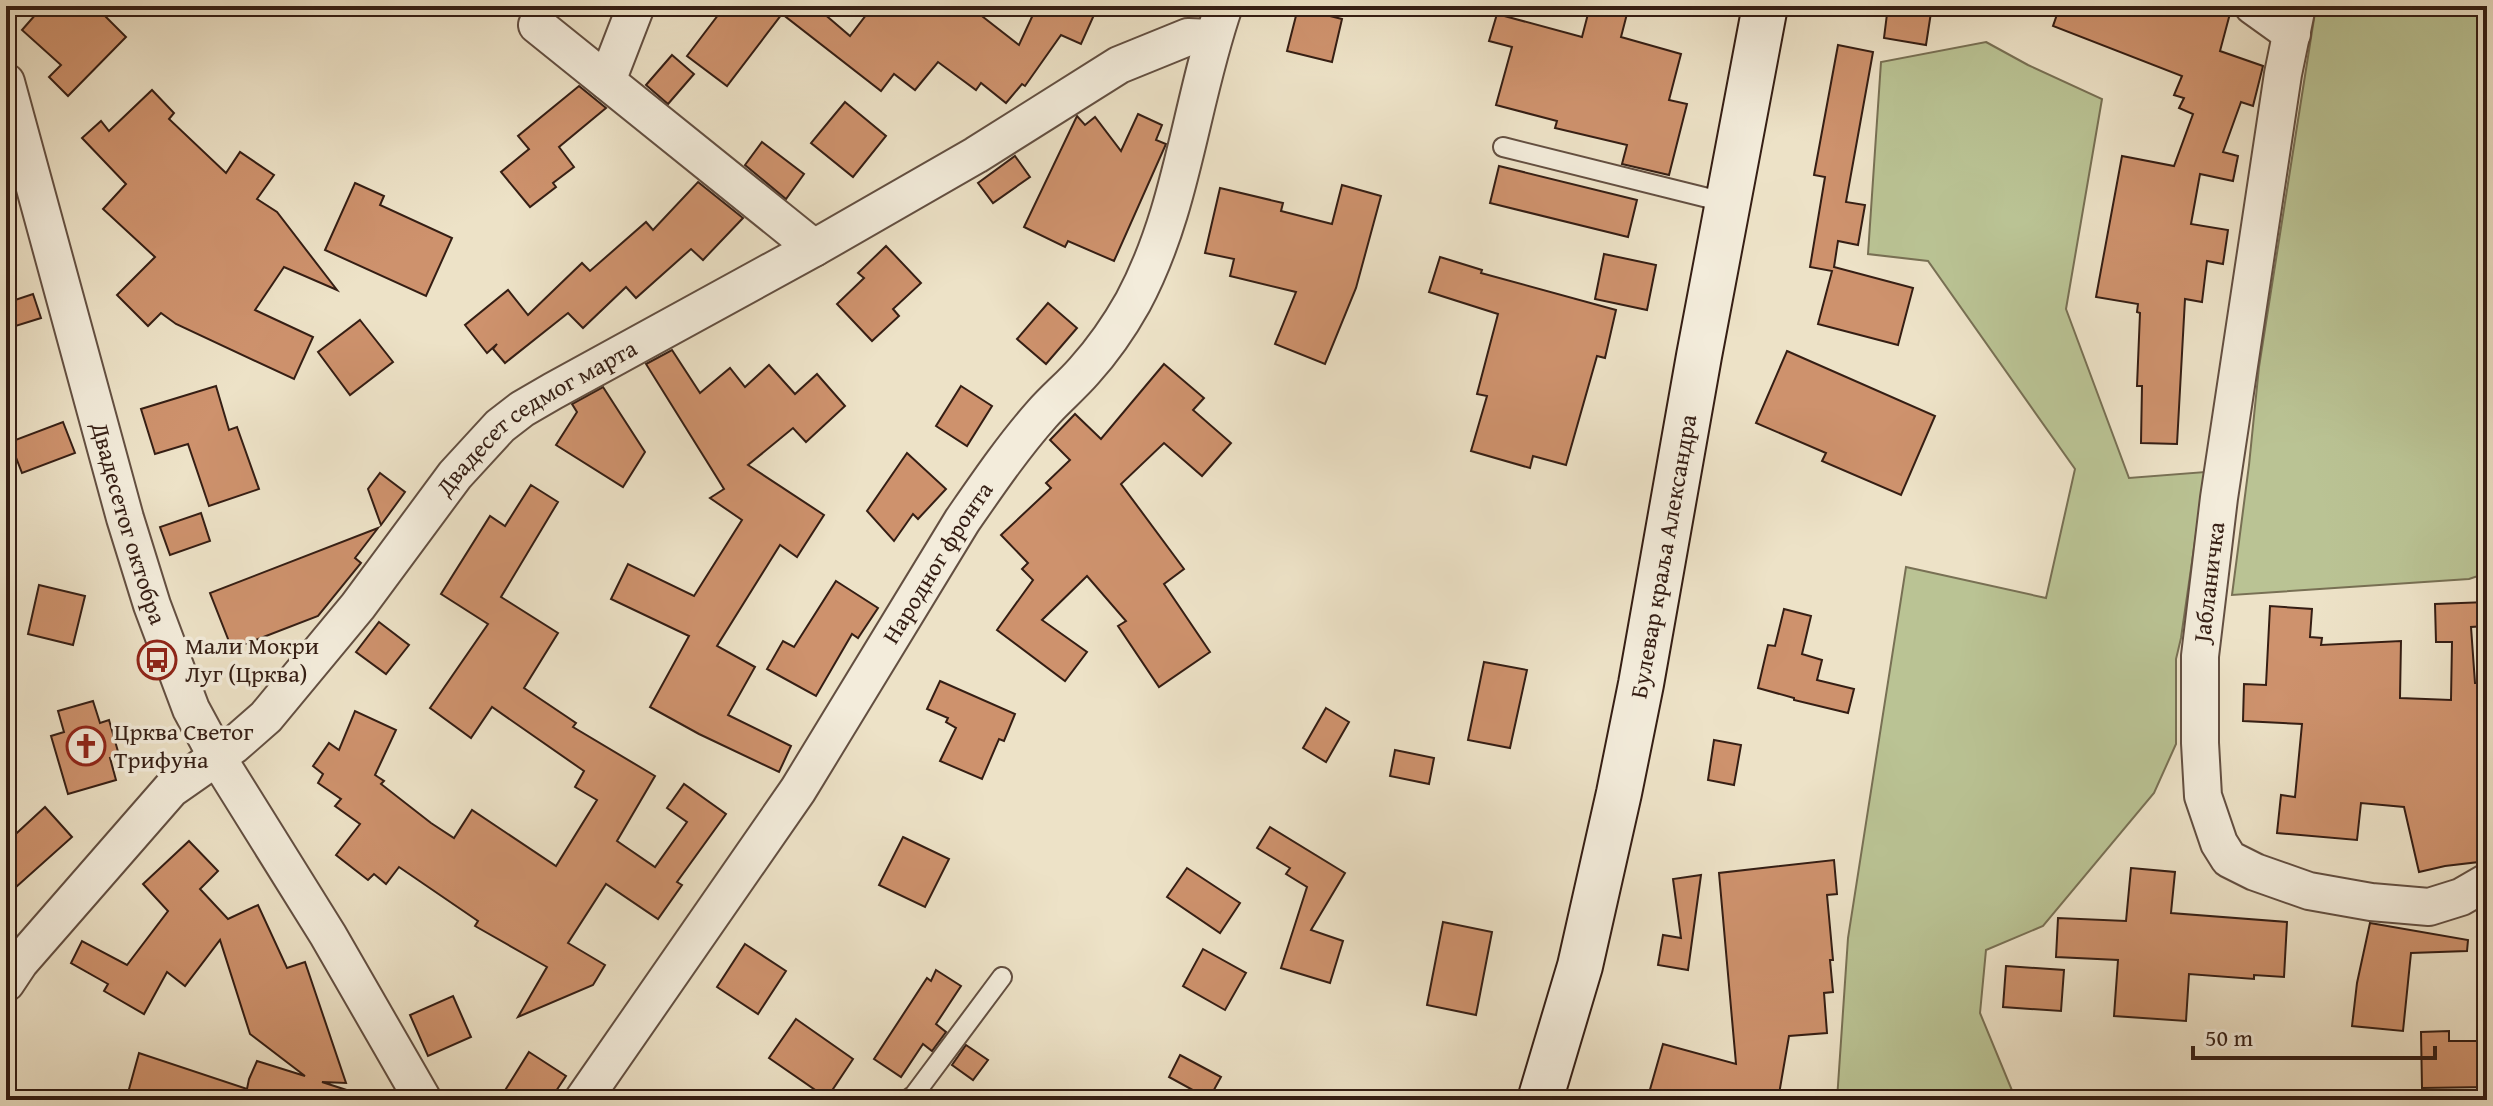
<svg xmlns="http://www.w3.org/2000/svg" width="2493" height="1106" font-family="'Gentium Book Plus',serif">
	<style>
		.green { fill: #bac394; stroke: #787054; stroke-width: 2 }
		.building { fill: #ce926d; stroke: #351e14; stroke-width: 2 }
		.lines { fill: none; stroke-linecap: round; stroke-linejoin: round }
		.lane-casing { stroke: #634f41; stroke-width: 22 }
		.street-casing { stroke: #634f41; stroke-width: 40 }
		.secondary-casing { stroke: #351e14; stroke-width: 48 }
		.lane { stroke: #f3ecdb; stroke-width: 18 }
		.street { stroke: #f3ecdb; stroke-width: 36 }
		.secondary { stroke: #f3ecdb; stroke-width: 44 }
		.labels { text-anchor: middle; stroke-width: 7; stroke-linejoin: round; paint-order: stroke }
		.street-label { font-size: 24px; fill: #351e14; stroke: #f3ecdb }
		.poi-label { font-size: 24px; fill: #351e14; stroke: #f3ecdb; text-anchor: start }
	</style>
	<rect width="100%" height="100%" fill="#ede2c7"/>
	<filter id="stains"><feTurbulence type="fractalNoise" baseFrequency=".0025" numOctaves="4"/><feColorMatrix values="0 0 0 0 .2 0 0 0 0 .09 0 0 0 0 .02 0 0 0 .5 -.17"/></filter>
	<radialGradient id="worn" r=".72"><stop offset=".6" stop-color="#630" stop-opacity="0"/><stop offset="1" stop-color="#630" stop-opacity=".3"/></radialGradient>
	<g class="green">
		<path d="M2316,6H2487V573L2469,579L2232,595L2249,465L2259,367Z"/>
		<path d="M1986,42L2028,65L2102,99L2066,309L2129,478L2205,472L2181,638L2176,659V744L2154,793L2043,926L1986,950L1980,1013L2016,1100H1837L1848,938L1906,567L2046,598L2075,469L1928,261L1868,254L1881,62Z"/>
	</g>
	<g class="building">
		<path d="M43,6H95L126,37L68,96L49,77L61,65L22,30Z"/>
		<path d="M725,6H815L850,36L873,6H969L1019,45L1037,6H1098L1081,44L1061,35L1025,86L1022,84L1006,103L981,83L976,90L938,62L915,90L894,74L881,91L782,14L727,86L687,56Z"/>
		<path d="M1603,6H1629L1621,37L1681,54L1669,100L1687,104L1669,175L1622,164L1627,145L1555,128L1557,121L1496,105L1512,47L1489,41L1497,14L1582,37L1589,10L1601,13Z"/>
		<path d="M1888,6H1932L1926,45L1884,38Z"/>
		<path d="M2060,6H2232L2220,51L2263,66L2253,106L2241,102L2223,152L2238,156L2233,181L2200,174L2191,224L2228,230L2223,264L2207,261L2202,302L2185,299L2177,444L2141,443L2142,386H2137L2140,313L2137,312L2138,304L2096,297L2122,156L2174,166L2193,114L2179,108L2184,98L2174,95L2182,76L2053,26Z"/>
		<path d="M1298,8L1342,19L1332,62L1287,51Z"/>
		<path d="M1838,45L1873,52L1846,202L1865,205L1858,245L1838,241L1834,267L1913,288L1898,345L1818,324L1832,271L1810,267L1825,177L1814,175Z"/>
		<path d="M672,55L694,74L668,104L646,85Z"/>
		<path d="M579,86L606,108L559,147L574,167L553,183L556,187L530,207L501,172L529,149L518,136Z"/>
		<path d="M152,90L174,113L169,119L226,173L240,152L274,175L257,199L277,212L337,290L284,267L255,310L313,337L294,379L176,324L161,313L148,326L117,295L155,257L103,209L126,184L82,138L101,121L109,131Z"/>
		<path d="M845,102L886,136L853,177L811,143Z"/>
		<path d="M1138,114L1162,125L1156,140L1166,144L1114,261L1068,241L1065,247L1024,227L1077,116L1085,125L1095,117L1121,151Z"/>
		<path d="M762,142L804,174L786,199L745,165Z"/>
		<path d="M1015,156L1030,177L993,203L978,183Z"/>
		<path d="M1499,166L1637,200L1628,237L1490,203Z"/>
		<path d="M698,182L743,218L703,260L691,249L636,298L626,287L583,328L568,313L505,363L493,349L497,344L487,353L465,325L508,290L528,315L582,263L590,271L646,222L653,230Z"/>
		<path d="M355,183L384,196L380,205L452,238L426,296L325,250Z"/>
		<path d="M1342,185L1381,196L1356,288L1325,364L1275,344L1296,292L1230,276L1234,259L1205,253L1220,188L1283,203L1281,211L1332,224Z"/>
		<path d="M886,246L921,283L893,309L899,316L872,341L837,304L864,278L858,273Z"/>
		<path d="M1604,254L1656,265L1647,310L1595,299Z"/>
		<path d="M1440,257L1482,270L1481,273L1616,310L1605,358L1597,356L1566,465L1533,456L1530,468L1471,451L1487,396L1477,394L1498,314L1429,292Z"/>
		<path d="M33,294L41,318L6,329V303Z"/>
		<path d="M1048,303L1077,328L1046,364L1017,339Z"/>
		<path d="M360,320L393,362L350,395L318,352Z"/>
		<path d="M672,350L700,393L730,368L745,387L769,365L795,394L817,374L845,406L806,442L793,428L748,465L824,515L797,557L780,545L717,646L755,667L728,715L791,746L779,772L699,734L650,707L689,636L611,599L628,564L694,596L742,520L710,498L724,489L646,364Z"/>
		<path d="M1787,351L1935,416L1901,495L1822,461L1826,453L1756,423Z"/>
		<path d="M1164,364L1204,398L1193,410L1231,443L1202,476L1164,443L1121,484L1184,569L1164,584L1210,652L1159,687L1118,626L1126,621L1087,576L1042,620L1087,652L1065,681L997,630L1033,580L1022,569L1028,563L1001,535L1051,488L1046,483L1070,460L1050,440L1075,414L1101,439Z"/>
		<path d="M216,386L229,430L237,427L259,489L209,506L188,444L155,454L141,409Z"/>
		<path d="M961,386L992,406L967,446L936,426Z"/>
		<path d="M603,387L645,452L623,487L556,445L577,412L572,404Z"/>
		<path d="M63,422L75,453L22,473L10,442Z"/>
		<path d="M907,453L946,489L918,519L913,514L894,541L867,511Z"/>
		<path d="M380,473L405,492L381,525L368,489Z"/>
		<path d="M531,485L558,502L501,597L558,633L524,688L576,723L573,727L655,776L617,841L655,867L687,822L667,808L684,784L726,814L677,882L682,885L658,919L606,884L568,943L605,965L593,985L518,1017L547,967L475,926L478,921L399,867L386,884L374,874L368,880L336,855L360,824L335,806L341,799L318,783L323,774L313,766L329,743L339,750L355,711L396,730L375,775L384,781L381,784L431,823L454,838L472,810L556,866L597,800L575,787L584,771L492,707L471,738L430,708L488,624L441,594L490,516L505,526Z"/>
		<path d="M201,513L210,541L170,555L160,527Z"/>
		<path d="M378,528L355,558L361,563L318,616L232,649L210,593Z"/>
		<path d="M836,581L878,608L858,638L852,634L816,696L767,669L783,641L794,647Z"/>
		<path d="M39,585L85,596L73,645L28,634Z"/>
		<path d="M2487,602V626L2471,627L2475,683H2486L2484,731L2487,861L2445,866L2419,872L2404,807L2361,803L2357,840L2277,833L2281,795L2295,797L2302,724L2243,721L2244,684L2266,685L2270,606L2312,609L2310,637L2322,638L2321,645L2401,641L2400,698L2451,700L2452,642H2436L2435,604Z"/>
		<path d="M1784,609L1811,616L1802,654L1822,660L1817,680L1854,689L1848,713L1794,700V698L1758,688L1768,645L1775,646Z"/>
		<path d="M379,622L409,645L386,674L356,652Z"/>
		<path d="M1484,662L1527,670L1510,748L1468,740Z"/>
		<path d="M940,681L1015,714L1004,741L999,739L982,779L940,761L956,728L946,722L948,718L927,709Z"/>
		<path d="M93,701L100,723L109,720L119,755L110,758L116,780L68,794L51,736L64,732L58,711Z"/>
		<path d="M1326,708L1349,722L1326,762L1303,748Z"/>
		<path d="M1714,740L1741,745L1734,785L1708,780Z"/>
		<path d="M1395,750L1434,758L1429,784L1390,776Z"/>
		<path d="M45,807L72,837L6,896V843Z"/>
		<path d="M1270,827L1345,873L1311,930L1343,941L1330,983L1281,968L1307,887L1286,874L1290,868L1257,848Z"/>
		<path d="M903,837L949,859L925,907L879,885Z"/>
		<path d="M189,841L218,871L200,889L228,919L258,905L287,968L305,962L346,1083L322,1082L362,1095L361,1100H200L177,1093L175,1100H126L139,1053L247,1089L249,1079L257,1061L305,1076L250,1034L220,940L185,986L167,972L144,1014L104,991L108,984L71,963L82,941L127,965L168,911L143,884Z"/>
		<path d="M1834,860L1837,894L1827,895L1833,960H1830L1833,992L1824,993L1827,1033L1789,1036L1778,1100H1647L1663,1044L1736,1064L1719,873Z"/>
		<path d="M1187,868L1240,903L1220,933L1167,897Z"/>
		<path d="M2131,868L2175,872L2171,913L2287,922L2284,977L2254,975V979L2189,974L2186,1021L2114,1016L2118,960L2056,957L2058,918L2126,921Z"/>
		<path d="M1701,875L1688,970L1658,965L1663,935L1681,938L1673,879Z"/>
		<path d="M1443,922L1492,932L1476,1015L1427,1005Z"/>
		<path d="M2370,923L2468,940L2467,951L2411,953L2403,1031L2352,1026L2357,983Z"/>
		<path d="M745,944L786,971L758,1014L717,987Z"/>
		<path d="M1203,949L1246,973L1225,1010L1183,986Z"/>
		<path d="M2006,966L2064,970L2061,1011L2003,1007Z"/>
		<path d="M936,970L961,986L936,1024L946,1032L932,1051L923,1044L901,1077L874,1059L927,978L931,981Z"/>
		<path d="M453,996L471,1037L428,1056L410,1015Z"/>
		<path d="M796,1019L853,1059L827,1098L769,1058Z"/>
		<path d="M2449,1031V1041H2487V1087L2422,1088L2421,1032Z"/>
		<path d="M966,1045L988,1060L973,1080L952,1065Z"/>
		<path d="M529,1052L566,1076L550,1100H499Z"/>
		<path d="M1180,1055L1221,1077L1209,1099L1169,1077Z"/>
	</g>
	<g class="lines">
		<g class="lane-casing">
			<g id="lane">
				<path d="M1503,147L1728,203"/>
				<path d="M907,1100L914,1095L1002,977"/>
			</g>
		</g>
		<g class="street-casing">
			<g id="street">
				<path d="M2253,6L2292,34"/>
				<path d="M2297,6L2283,74L2219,498L2200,656V743L2203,796L2219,843L2229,859L2255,872L2309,891L2371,902L2429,907L2461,897L2487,882"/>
				<path d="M537,25L814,248"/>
				<path d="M607,81L636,6"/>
				<path id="s1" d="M6,82L125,518L152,605L191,709L217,757L328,935L423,1100"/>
				<path id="s2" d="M6,983L20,962L171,789L234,745L266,717L358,606L455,475L500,426L522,409L553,391L814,248L976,155L1119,65L1188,37L1213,38"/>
				<path id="s3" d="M583,1100L798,790L962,521C987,485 1012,448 1042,414C1055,399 1071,386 1084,371C1103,350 1119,327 1133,302C1183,209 1190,104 1224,6"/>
			</g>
		</g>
		<g class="secondary-casing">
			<g id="secondary">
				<path id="s4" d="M1540,1100L1580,966L1619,793L1641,684L1699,356L1765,6"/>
			</g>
		</g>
		<use href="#lane" class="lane"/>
		<use href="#street" class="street"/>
		<use href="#secondary" class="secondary"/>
	</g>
	<defs>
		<g id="bus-ring" transform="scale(2)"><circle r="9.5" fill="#f3ecdb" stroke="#8f2418" stroke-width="1.5"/><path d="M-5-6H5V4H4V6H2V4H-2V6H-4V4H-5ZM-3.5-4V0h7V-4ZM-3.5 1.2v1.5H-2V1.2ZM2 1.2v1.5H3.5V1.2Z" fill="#8f2418"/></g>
		<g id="church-ring" transform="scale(2)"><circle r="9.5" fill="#f3ecdb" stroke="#8f2418" stroke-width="1.5"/><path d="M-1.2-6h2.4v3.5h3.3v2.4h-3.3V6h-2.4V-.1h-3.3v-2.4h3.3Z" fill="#8f2418"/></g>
	</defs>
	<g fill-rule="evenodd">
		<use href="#bus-ring" x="157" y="660"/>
		<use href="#church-ring" x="86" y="746"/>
	</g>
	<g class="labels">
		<g class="street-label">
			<text dy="8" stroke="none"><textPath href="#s2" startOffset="782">Двадесет седмог марта</textPath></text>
			<text dy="8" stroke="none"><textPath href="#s1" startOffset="458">Двадесетог октобра</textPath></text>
			<text dy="8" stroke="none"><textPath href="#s4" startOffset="558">Булевар краља Александра</textPath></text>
			<text dy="8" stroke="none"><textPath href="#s3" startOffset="644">Народног фронта</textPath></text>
			<text transform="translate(2209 582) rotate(-83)" y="8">Јабланичка</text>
		</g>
		<g class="poi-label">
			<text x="185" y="654">Мали Мокри<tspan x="185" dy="28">Луг (Црква)</tspan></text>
			<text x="114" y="740">Црква Светог<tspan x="114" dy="28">Трифуна</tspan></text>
		</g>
	</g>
	<rect width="2493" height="1106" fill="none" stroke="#ede2c7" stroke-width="32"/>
	<rect x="8" y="8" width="2477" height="1090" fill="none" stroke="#351e14" stroke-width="4"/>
	<rect x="16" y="16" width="2461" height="1074" fill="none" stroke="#351e14" stroke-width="2"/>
	<path d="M2193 1046v12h242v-12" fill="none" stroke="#351e14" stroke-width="4"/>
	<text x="2205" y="1046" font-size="24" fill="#351e14" stroke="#f3ecdb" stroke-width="6" paint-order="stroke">50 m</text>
	<rect width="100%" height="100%" filter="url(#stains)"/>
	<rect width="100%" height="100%" fill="url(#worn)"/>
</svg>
